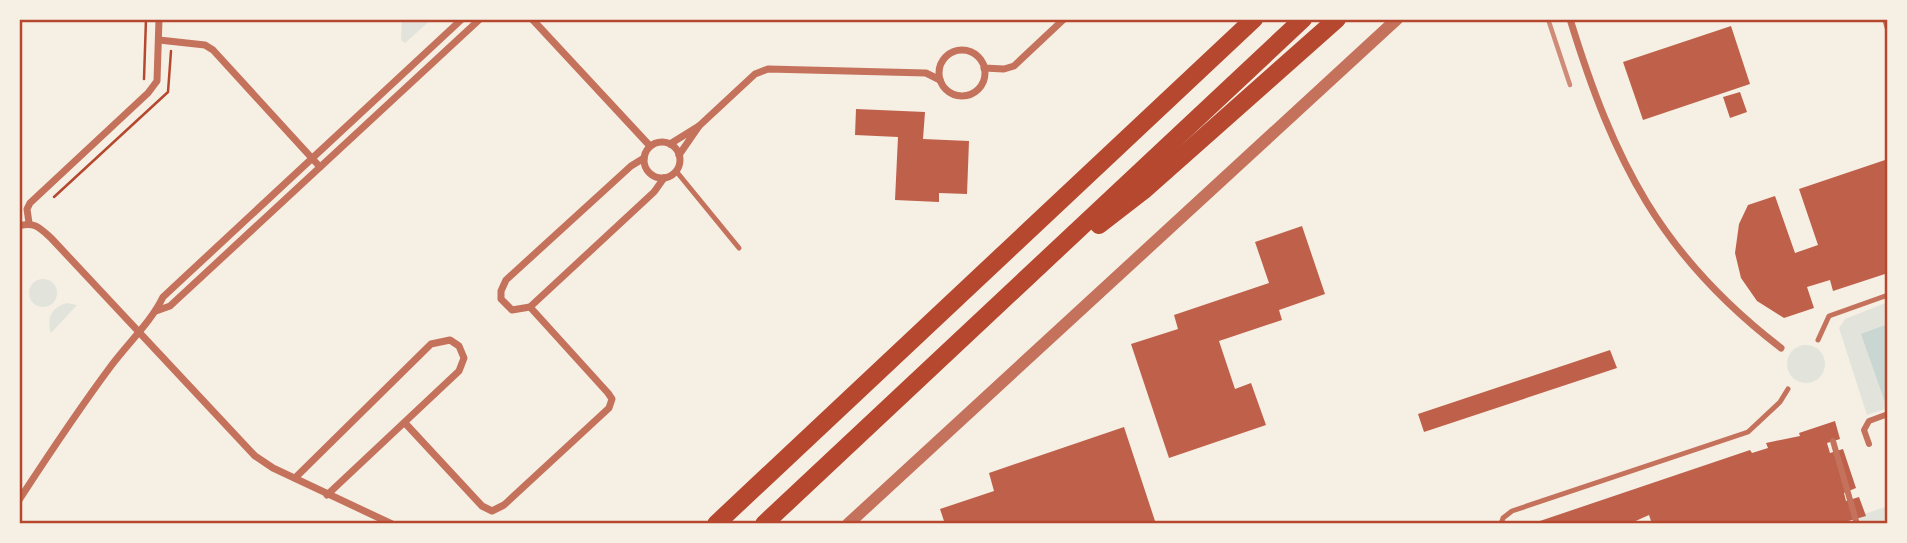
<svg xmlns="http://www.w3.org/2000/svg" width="1907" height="543" font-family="'Crimson Pro',serif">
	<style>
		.green { fill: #e2e4dc }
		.water { fill: #c9d6d2 }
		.building { fill: #bf614a }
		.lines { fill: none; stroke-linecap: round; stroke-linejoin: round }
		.path { stroke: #b5482f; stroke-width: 2.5 }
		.service { stroke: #c5725c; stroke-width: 5 }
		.pedestrian { stroke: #c5725c; stroke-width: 6 }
		.minor { stroke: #c5725c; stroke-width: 7 }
		.tertiary { stroke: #c5725c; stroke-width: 12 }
		.motorway { stroke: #b5482f; stroke-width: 18 }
		.rail { stroke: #cf8b77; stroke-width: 4.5 }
		.neatline { fill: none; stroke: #b5482f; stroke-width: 2.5 }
	</style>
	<rect width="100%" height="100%" fill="#f6efe4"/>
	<g class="green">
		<path d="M402,19H432L405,43L401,40Z"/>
		<circle cx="43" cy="293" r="14"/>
		<path d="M1888,302V408L1867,415L1839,328L1845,319Z"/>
		<path d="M67,303L77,305L51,333C46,318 52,307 67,303Z"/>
		<circle cx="1806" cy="364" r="19"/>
		<path d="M1888,506V524H1862L1858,516Z"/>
	</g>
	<path class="water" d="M1888,324V408H1887L1861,334Z"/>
	<g class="building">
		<path d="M1731,26L1750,84L1643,120L1623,62Z"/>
		<path d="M1740,92L1747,112L1730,118L1723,97Z"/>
		<path d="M856,109L925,112L923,139L969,141L967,194L939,193V202L895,200L898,137L855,135Z"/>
		<path d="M1888,159V273L1833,291L1830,280L1807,287L1814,308L1784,318L1757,301L1741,278L1735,253L1739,224L1748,205L1775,196L1795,253L1818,245L1799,189Z"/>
		<path d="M1302,226L1325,294L1279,310L1282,320L1219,341L1235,389L1251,383L1266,425L1169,458L1131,344L1178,329L1174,315L1269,283L1255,242Z"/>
		<path d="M1610,350L1617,368L1424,432L1418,414Z"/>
		<path d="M1835,421L1840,439L1827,443L1830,453L1843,449L1856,488L1844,493L1846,501L1859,497L1866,516L1838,524H1830L1829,521L1821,524H1652L1649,515L1629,524H1531L1750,450L1752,453L1768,448L1766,443L1800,436L1799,433Z"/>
		<path d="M1124,427L1156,524H945L940,509L994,491L989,473Z"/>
	</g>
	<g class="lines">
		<g class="path">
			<path d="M144,79L146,19"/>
			<path d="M54,197L168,92L171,51"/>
		</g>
		<g class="service">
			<path d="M676,171L739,248"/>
			<path d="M1818,340L1829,316L1888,295"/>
			<path d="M1501,524L1503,518L1512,511L1748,432L1780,402L1788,389"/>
		</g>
		<g class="pedestrian">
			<path d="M1885,19L1888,29"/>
			<path d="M1833,441L1857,524"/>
			<path d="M1869,444L1864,430L1869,421L1888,414"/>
		</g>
		<g class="minor">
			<path d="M532,19L650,146"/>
			<path d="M1570,19C1614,162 1660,255 1781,348"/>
			<path d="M159,40L205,45L213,50L320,167"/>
			<circle cx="962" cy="73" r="23"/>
			<path d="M984,68L1004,69L1014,66L1064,19"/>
			<path d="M699,126L755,74L768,69L926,73L940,80"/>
			<circle cx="662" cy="160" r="18"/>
			<path d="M670,144L699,126L679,155"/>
			<path d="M644,158L631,166L506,280L501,291V299L512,310L530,307L654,192L664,178"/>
			<path d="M29,223L27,209L30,203L148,93L157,81L159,19"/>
			<path d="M19,226C34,221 40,228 51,238L255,456L273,468L392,524"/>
			<path d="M156,311L170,306L480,19"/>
			<path d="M405,423L482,506L492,511L504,505L609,408L612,399L608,393L530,307"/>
			<path d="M295,478L431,344L450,340L459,346L464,358L459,371L327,495"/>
			<path d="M19,500C49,454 79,409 111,366C128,343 151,322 163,297L462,19"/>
		</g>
		<path class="tertiary" d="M848,524L1397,19"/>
		<g class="motorway">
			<path d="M1099,225L1143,191L1337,19"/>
			<path d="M716,524L1254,19"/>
			<path d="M764,524L1303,19"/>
		</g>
		<path class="rail" d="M1548,19L1570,85"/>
	</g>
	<rect width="1907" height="543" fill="none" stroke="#f6efe4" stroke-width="42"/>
	<rect x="21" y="21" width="1865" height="501" class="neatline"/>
</svg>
